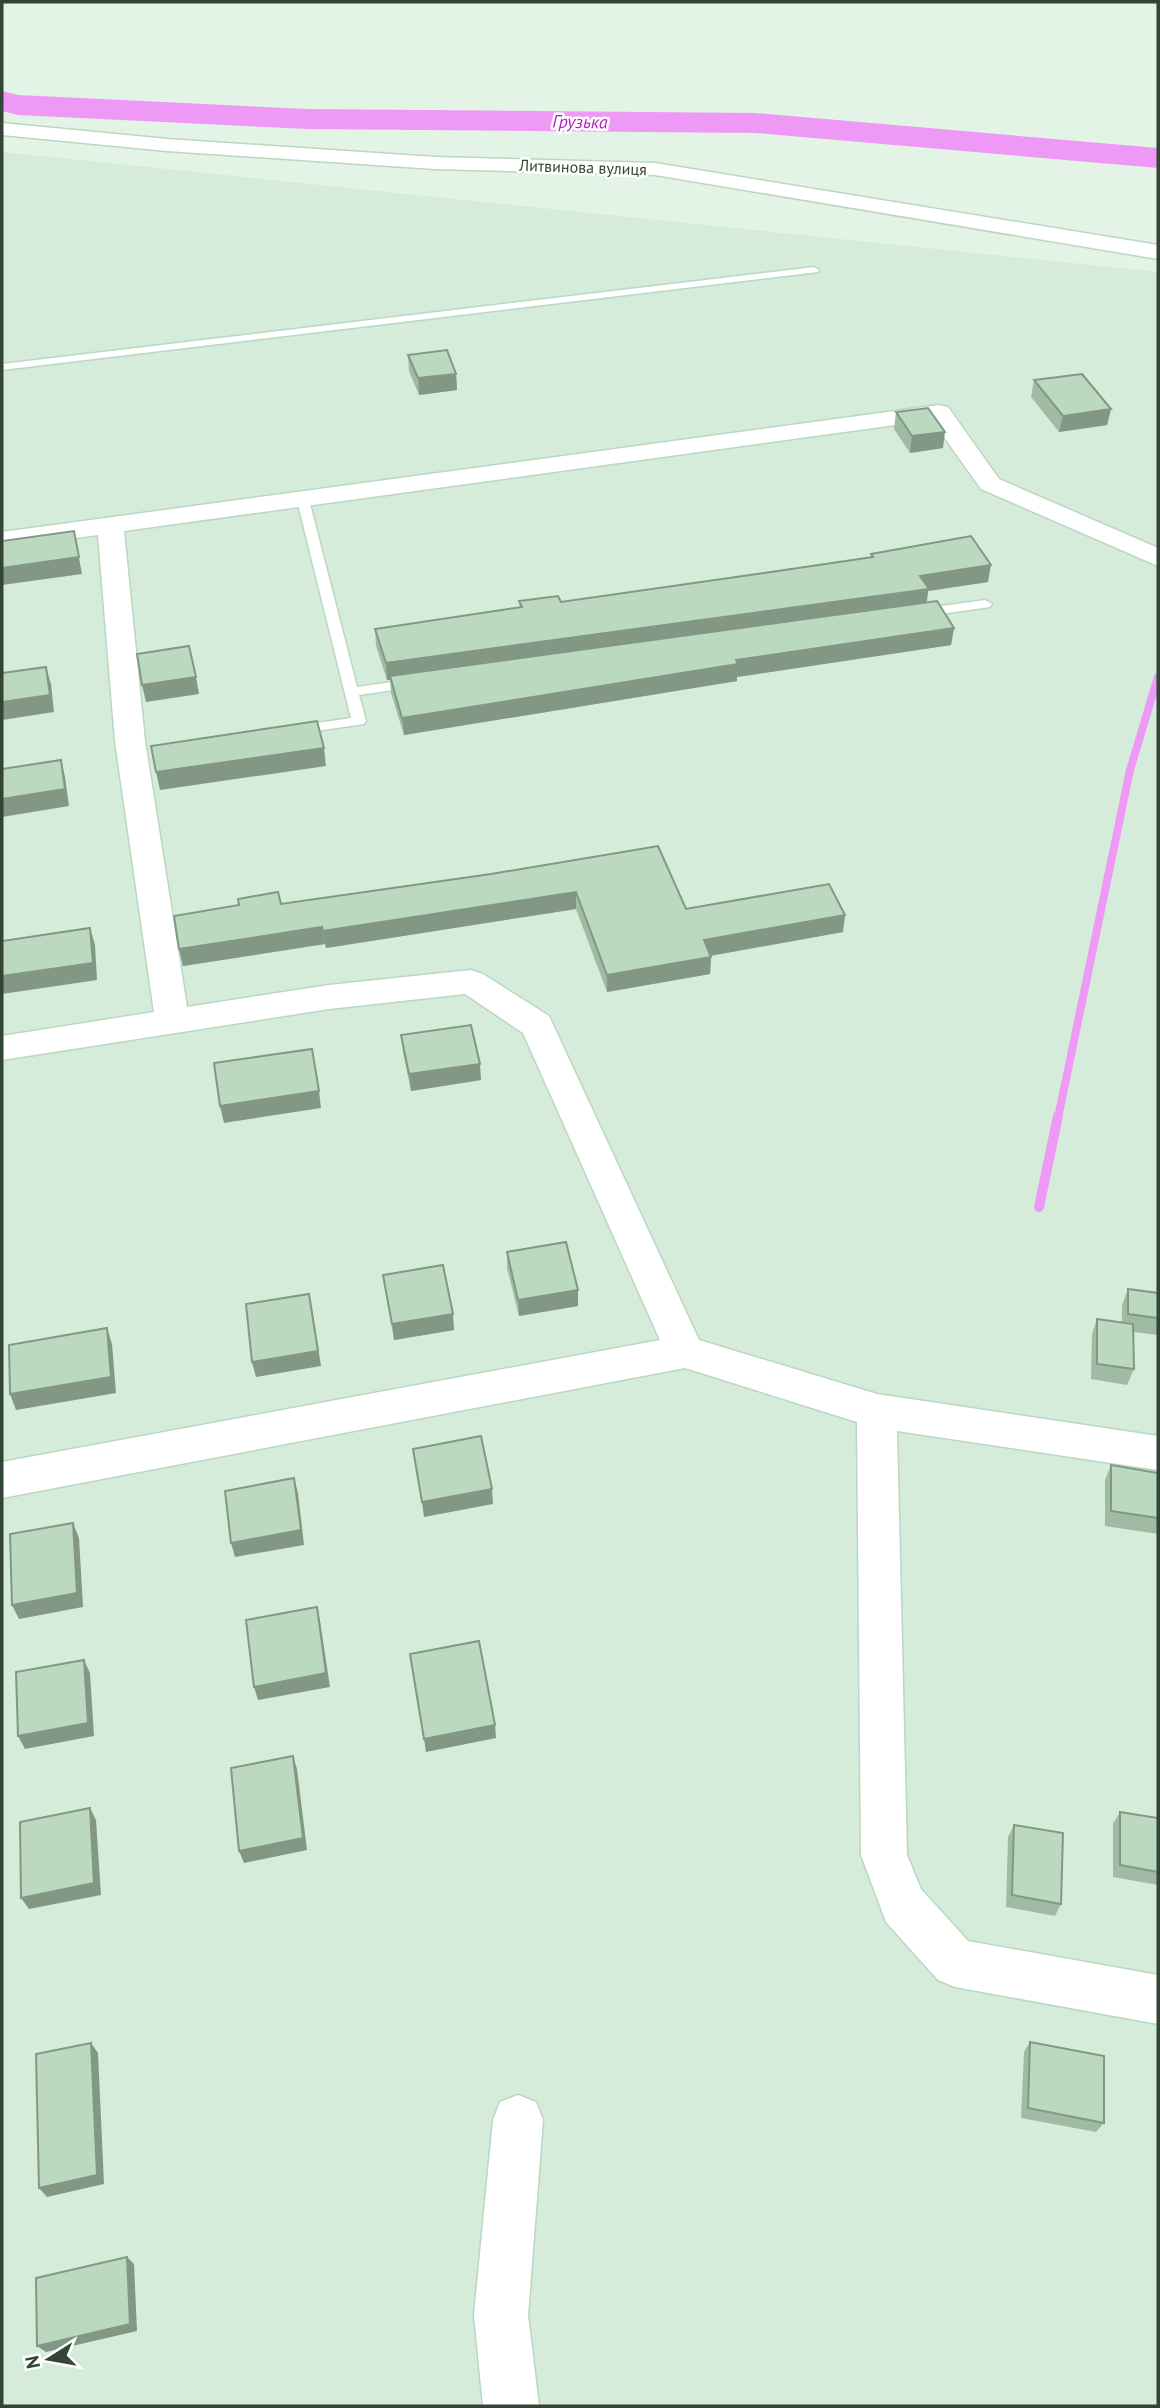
<svg xmlns="http://www.w3.org/2000/svg" width="1160" height="2408" font-family="'PT Sans',sans-serif">
	<style>
		.residential { fill: #d4ecd9 }
		.lines { fill: none; stroke-linecap: round; stroke-linejoin: round }
		.stream-far1 { stroke: #ef99f6; stroke-width: 8 }
		.stream { stroke: #ef99f6; stroke-width: 10 }
		.river { fill: #ef99f6; fill-rule: evenodd }
		.service-casing { stroke: #bcd7c1; stroke-width: 3 }
		.minor-casing { stroke: #bcd7c1; stroke-width: 3 }
		.service { fill: #fff; fill-rule: evenodd }
		.minor { fill: #fff; fill-rule: evenodd }
		.wall { fill: #a0bba3 }
		.shaded-wall { fill: #829885 }
		.building { fill: #bad9be; stroke: #829885; stroke-width: 2 }
		.labels { text-anchor: middle; stroke-width: 5; stroke-linejoin: round; paint-order: stroke }
		.far-street-label { font-size: 16px; fill: #334535; stroke: #fff }
		.far-water-label { font-size: 18px; font-style: italic; fill: #b023ba; stroke: #fff }
	</style>
	<rect width="100%" height="100%" fill="#e3f3e6"/>
	<path class="residential" d="M2,152L1158,272V2406H2Z"/>
	<g class="lines">
		<path class="stream-far1" d="M1058,1118L1130,770L1158,677"/>
		<path class="stream" d="M1039,1207L1058,1116"/>
		<path class="river" d="M2,91L18,95L307,109L755,113L1158,148V168L755,133L307,129L18,115L2,111Z"/>
		<g class="service-casing">
			<g id="service">
				<path d="M814,267L819,270L818,272L2,370V364Z"/>
				<path d="M303,496L309,500L357,687L414,679L421,683L414,687L359,695L366,721L364,724L295,734L290,733V727L351,718L297,500Z"/>
				<path d="M985,600L992,604L990,607L920,617L913,613L920,609Z"/>
			</g>
		</g>
		<g class="minor-casing">
			<g id="minor">
				<path d="M2,123L167,139L435,157L655,163L1158,245V259L655,175L435,169L167,151L2,135Z"/>
				<path d="M939,405L948,407L999,479L1158,548V566L981,489L932,420L124,531L145,741L187,1007L329,985L471,970L483,974L549,1016L699,1340L877,1394L1158,1436V1470L897,1431L907,1855L921,1889L968,1941L1158,1975V2024L955,1987L938,1980L886,1922L861,1855L857,1422L685,1368L2,1498V1462L660,1340L523,1033L465,994L329,1009L2,1060V1036L154,1012L115,741L98,535L2,548V532Z"/>
				<path d="M518,2095L536,2102L543,2120L528,2315L539,2406H483L474,2315L493,2120L500,2102Z"/>
			</g>
		</g>
		<use href="#service" class="service"/>
		<use href="#minor" class="minor"/>
	</g>
	<g class="wall">
		<path d="M408,355L456,374L457,390L419,395L409,371Z"/>
		<path d="M1034,380L1111,409L1107,425L1059,432L1031,397Z"/>
		<path d="M896,412L943,448L910,453L894,429Z"/>
		<path d="M871,554L988,582L928,591L927,602L954,628L951,645L737,677V681L404,735L391,693L390,680H387L376,646L375,629L520,607L519,601L561,602L871,557Z"/>
		<path d="M491,874L686,909L843,932L711,956L710,974L607,992L576,909L326,948L325,944L183,966L179,949L281,904Z"/>
		<path d="M401,1035L481,1080L411,1091L403,1052Z"/>
		<path d="M507,1252L578,1306L519,1316L507,1268Z"/>
		<path d="M383,1275L454,1330L394,1340Z"/>
		<path d="M1128,1289L1158,1293V1335L1134,1332V1369L1127,1385L1091,1379L1092,1334L1097,1319L1122,1322V1305Z"/>
		<path d="M1111,1465L1158,1473V1534L1105,1526V1480Z"/>
		<path d="M1120,1812L1158,1818V1885L1113,1877V1824Z"/>
		<path d="M1014,1825L1061,1904L1055,1916L1006,1907L1008,1837Z"/>
		<path d="M1030,2042L1104,2123L1096,2132L1021,2118L1024,2052Z"/>
	</g>
	<g class="shaded-wall">
		<path d="M456,374L457,390L419,395L418,378Z"/>
		<path d="M1111,409L1107,425L1059,432L1063,416Z"/>
		<path d="M945,432L943,448L910,453L912,436Z"/>
		<path d="M74,531L82,574L2,585V568Z"/>
		<path d="M991,565L988,582L928,591L926,606L390,676V680H387L386,663Z"/>
		<path d="M954,628L951,645L737,677V681L404,735L402,718L736,660Z"/>
		<path d="M46,667L51,684L54,712L2,720V702Z"/>
		<path d="M196,677L199,694L146,702L142,685Z"/>
		<path d="M324,748L326,766L160,790L156,772Z"/>
		<path d="M61,760L65,777L69,806L2,817V799Z"/>
		<path d="M576,892V909L326,948L323,931Z"/>
		<path d="M845,915L843,932L703,957L704,940Z"/>
		<path d="M322,927L325,944L183,966L179,949Z"/>
		<path d="M90,928L95,945L97,980L2,994V976Z"/>
		<path d="M711,957L710,974L607,992V975Z"/>
		<path d="M480,1064L481,1080L411,1091L409,1074Z"/>
		<path d="M319,1091L321,1108L224,1123L220,1106Z"/>
		<path d="M578,1290V1306L519,1316L518,1300Z"/>
		<path d="M312,1310L321,1366L256,1377L252,1362Z"/>
		<path d="M453,1314L454,1330L394,1340L392,1324Z"/>
		<path d="M107,1328L112,1344L116,1393L16,1410L10,1394Z"/>
		<path d="M294,1478L298,1493L304,1545L235,1557L231,1543Z"/>
		<path d="M492,1489L493,1504L424,1517L422,1502Z"/>
		<path d="M73,1523L79,1538L83,1607L19,1619L12,1605Z"/>
		<path d="M317,1607L320,1621L330,1687L258,1700L254,1687Z"/>
		<path d="M84,1660L90,1673L94,1736L25,1749L18,1736Z"/>
		<path d="M495,1725L496,1738L426,1752L424,1739Z"/>
		<path d="M293,1756L297,1769L307,1850L244,1863L239,1851Z"/>
		<path d="M90,1808L96,1820L101,1895L29,1909L21,1898Z"/>
		<path d="M91,2043L98,2053L104,2184L47,2197L39,2188Z"/>
		<path d="M127,2257L134,2264L137,2331L46,2352L37,2346Z"/>
	</g>
	<g class="building">
		<path d="M447,350L456,374L418,378L408,355Z"/>
		<path d="M1082,374L1111,409L1063,416L1034,380Z"/>
		<path d="M928,408L945,432L912,436L896,412Z"/>
		<path d="M74,531L79,557L2,568V541Z"/>
		<path d="M971,536L991,565L920,576L929,589L386,663L375,629L522,607L519,601L558,596L561,602L771,572L873,557L871,554Z"/>
		<path d="M937,601L954,628L736,660L738,664L402,718L390,676Z"/>
		<path d="M189,646L196,677L142,685L137,654Z"/>
		<path d="M46,667L50,695L2,702V673Z"/>
		<path d="M317,721L324,748L156,772L151,746Z"/>
		<path d="M61,760L65,789L2,799V769Z"/>
		<path d="M658,846L686,909L829,884L845,915L704,940L711,957L607,975L576,892L323,931L322,927L179,949L174,916L239,905L238,899L278,892L281,904L491,874Z"/>
		<path d="M90,928L93,963L2,976V941Z"/>
		<path d="M471,1025L480,1064L409,1074L401,1035Z"/>
		<path d="M312,1049L319,1091L220,1106L214,1063Z"/>
		<path d="M566,1242L578,1290L518,1300L507,1252Z"/>
		<path d="M443,1265L453,1314L392,1324L383,1275Z"/>
		<path d="M1128,1289L1158,1293V1318L1128,1314Z"/>
		<path d="M309,1294L318,1351L252,1362L246,1304Z"/>
		<path d="M1097,1319L1133,1324L1134,1369L1097,1364Z"/>
		<path d="M107,1328L111,1377L10,1394L9,1345Z"/>
		<path d="M481,1436L492,1489L422,1502L413,1449Z"/>
		<path d="M1111,1465L1158,1473V1518L1111,1511Z"/>
		<path d="M294,1478L301,1530L231,1543L225,1491Z"/>
		<path d="M73,1523L77,1593L12,1605L10,1534Z"/>
		<path d="M317,1607L326,1673L254,1687L246,1620Z"/>
		<path d="M479,1641L495,1725L424,1739L410,1654Z"/>
		<path d="M84,1660L88,1723L18,1736L16,1672Z"/>
		<path d="M293,1756L303,1838L239,1851L231,1768Z"/>
		<path d="M90,1808L94,1883L21,1898L20,1822Z"/>
		<path d="M1120,1812L1158,1818V1872L1120,1865Z"/>
		<path d="M1014,1825L1063,1833L1061,1904L1012,1895Z"/>
		<path d="M1030,2042L1104,2056V2123L1028,2108Z"/>
		<path d="M91,2043L97,2175L39,2188L36,2054Z"/>
		<path d="M127,2257L130,2324L37,2346L36,2278Z"/>
	</g>
	<g class="labels">
		<g class="far-street-label">
			<text transform="translate(583 167) rotate(2)" y="6">Литвинова вулиця</text>
		</g>
		<g class="far-water-label">
			<text transform="translate(580 122) rotate(1)" y="6">Грузька</text>
		</g>
	</g>
	<rect width="1160" height="2408" fill="none" stroke="#334535" stroke-width="7"/>
	<g transform="translate(49 2359) rotate(259)" stroke="#ffffff" stroke-width="5" paint-order="stroke">
	<path d="M0-5L12 26L0 18L-12 26Z" fill="#334535"/>
	<text y="-10" font-size="19" font-weight="bold" text-anchor="middle" fill="#334535">N</text>
	</g>
</svg>
